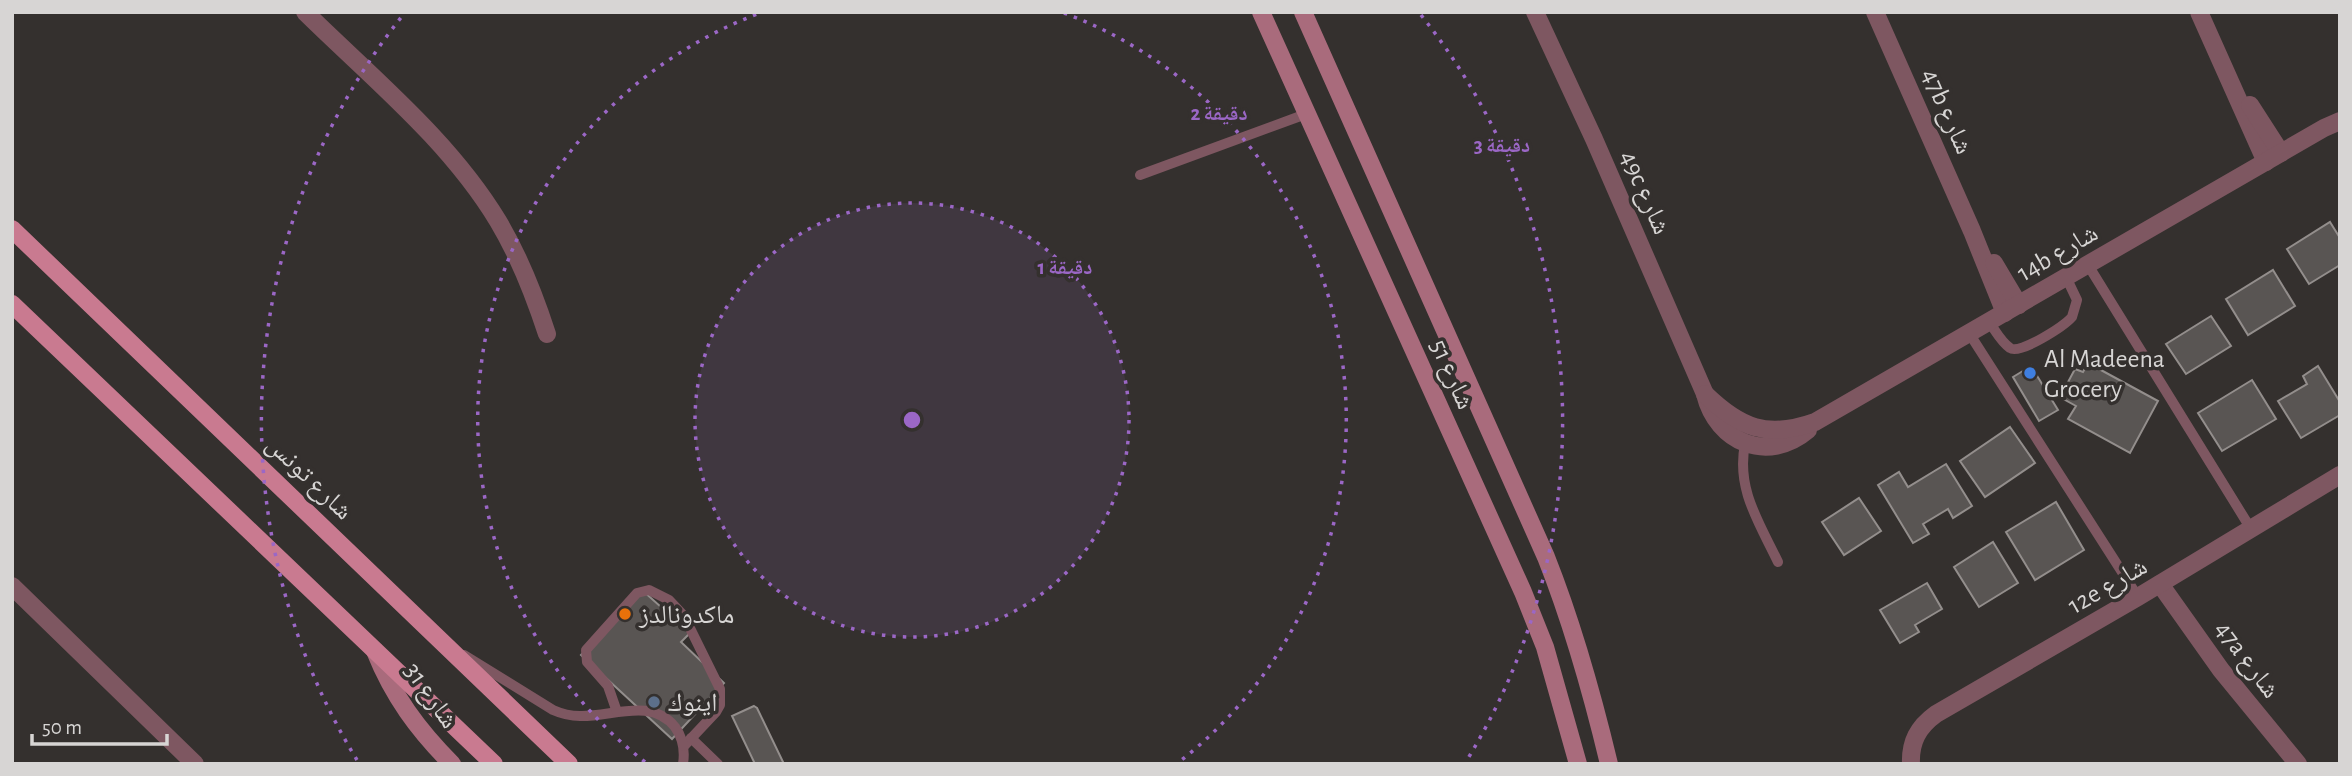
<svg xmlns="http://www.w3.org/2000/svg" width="2352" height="776" font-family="'Alegreya Sans','Noto Naskh Arabic',sans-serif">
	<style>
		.building { fill: #595553; stroke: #938e8c; stroke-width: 2 }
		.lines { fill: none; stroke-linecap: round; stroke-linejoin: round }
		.lane { stroke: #7e5761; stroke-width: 10 }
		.street { stroke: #7e5761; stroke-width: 18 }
		.secondary { stroke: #a96b7c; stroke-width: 18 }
		.primary { stroke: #c97a90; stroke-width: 18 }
		.ring { fill: none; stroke: #9b67c6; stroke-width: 3.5; stroke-dasharray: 3.5 7 }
		.shop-dot { fill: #3f7fe0; stroke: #34302e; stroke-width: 2.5 }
		.food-dot { fill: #e8710a; stroke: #34302e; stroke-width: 2.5 }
		.service-dot { fill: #5c6f8a; stroke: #34302e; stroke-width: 2.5 }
		.labels { text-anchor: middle; stroke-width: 7; stroke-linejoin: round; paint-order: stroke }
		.street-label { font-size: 26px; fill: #d7d5d4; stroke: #34302e }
		.poi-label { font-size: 26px; fill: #d7d5d4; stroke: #34302e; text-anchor: start }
		.centre { fill: #9b67c6; stroke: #34302e; stroke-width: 3.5 }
		.ring-label { font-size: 21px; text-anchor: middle; font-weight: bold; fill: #9b67c6; stroke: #34302e; stroke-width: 7; stroke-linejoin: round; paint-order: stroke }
	</style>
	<rect width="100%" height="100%" fill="#34302e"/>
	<g class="building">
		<path d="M2330,222L2340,238V265L2309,284L2287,249Z"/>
		<path d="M2273,270L2295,306L2248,335L2226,299Z"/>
		<path d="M2211,316L2231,346L2186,374L2166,344Z"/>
		<path d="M2088,363L2158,401L2130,453L2068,419L2076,406L2060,397L2075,369L2083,372Z"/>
		<path d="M2031,366L2058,410L2039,421L2013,377Z"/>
		<path d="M2318,366L2340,402V415L2301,438L2278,401L2307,384L2303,376Z"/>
		<path d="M2252,380L2276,419L2222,451L2198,413Z"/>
		<path d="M2010,427L2035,463L1985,497L1960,461Z"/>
		<path d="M1946,464L1972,506L1953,518L1948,509L1923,524L1929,534L1913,543L1878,485L1899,472L1908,487Z"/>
		<path d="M1859,498L1881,531L1844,555L1822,522Z"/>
		<path d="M2056,502L2084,550L2035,580L2006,532Z"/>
		<path d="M1993,542L2018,583L1979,607L1954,567Z"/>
		<path d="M1927,583L1942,609L1915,625L1919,632L1900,643L1880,610Z"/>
		<path d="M642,590L690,633L681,642L724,683L672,739L581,655Z"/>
		<path d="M754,706L757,708L784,764H755L732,716Z"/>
	</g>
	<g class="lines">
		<g class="lane">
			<path d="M1140,175L1306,114"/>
			<path d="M2088,265L2251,529"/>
			<path d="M1989,322C1995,330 2001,342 2010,348C2020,355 2064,326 2072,317L2077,300L2066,277"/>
			<path d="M1969,333L2138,597"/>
			<path d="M1745,444C1736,489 1759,522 1778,562"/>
			<path d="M464,655L553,710C562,714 571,716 580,716C612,717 651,697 675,727C683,738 685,751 683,764"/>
			<path d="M617,712L608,686L587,662L586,650L637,593L649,590L669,600L684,616L720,689V705L716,712L684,746"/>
			<path d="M691,738L718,764"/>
		</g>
		<g class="street">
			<path d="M305,12C372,78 449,140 498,221C519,256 534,294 547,334"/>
			<path d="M1535,12L1594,139L1705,394C1717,443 1768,464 1808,430"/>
			<path d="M1875,12L1972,231L2005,313"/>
			<path d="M2199,12L2266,162"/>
			<path d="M2250,105L2281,153"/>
			<path d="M1994,263L2019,305"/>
			<path d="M1705,394C1740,428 1767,439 1815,422L2324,128L2340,121"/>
			<path d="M2160,584L2221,670L2298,764"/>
			<path d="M12,586L195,764"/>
			<path d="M1911,764C1910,742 1918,727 1936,714L2138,597L2340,475"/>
		</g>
		<g class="secondary">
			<path d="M1261,12L1523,592L1545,647L1578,764"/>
			<path d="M1303,12L1546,557C1573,625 1592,693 1609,764"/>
			<path d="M375,651C393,696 418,730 452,764"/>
		</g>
		<g class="primary">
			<path d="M12,229L569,764"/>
			<path d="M12,304L494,764"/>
		</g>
	</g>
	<circle cx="912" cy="420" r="217" fill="#9b67c6" fill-opacity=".12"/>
	<g class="ring">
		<circle cx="912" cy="420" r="217"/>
		<path d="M645 762A434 434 0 0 1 760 13M1064 13A434 434 0 0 1 1179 762"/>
		<path d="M357 760A651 651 0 0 1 403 15M1421 15A651 651 0 0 1 1467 760"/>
	</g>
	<circle class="shop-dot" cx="2030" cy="373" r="7"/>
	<circle class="food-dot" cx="625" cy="614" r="7"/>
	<circle class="service-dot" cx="654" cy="702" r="7"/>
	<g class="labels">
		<g class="street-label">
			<text transform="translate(1948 111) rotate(66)" y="9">47b شارع</text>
			<text transform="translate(1646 192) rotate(66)" y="9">49c شارع</text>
			<text transform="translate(2057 252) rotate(-30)" y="9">14b شارع</text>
			<text transform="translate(1453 374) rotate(66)" y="9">شارع 51</text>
			<text transform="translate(310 477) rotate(44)" y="9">شارع تونس</text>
			<text transform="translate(2107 585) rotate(-30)" y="9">12e شارع</text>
			<text transform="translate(2248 659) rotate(53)" y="9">47a شارع</text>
			<text transform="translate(432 695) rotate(55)" y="9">شارع 31</text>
		</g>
		<g class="poi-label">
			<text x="2044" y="367">Al Madeena<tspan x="2044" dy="30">Grocery</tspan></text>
			<text x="639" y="623">ماكدونالدز</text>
			<text x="668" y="711">اينوك</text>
		</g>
	</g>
	<circle cx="912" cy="420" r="10" class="centre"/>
	<g class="ring-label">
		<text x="1219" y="120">2 دقيقة</text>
		<text x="1502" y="152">3 دقيقة</text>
		<text x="1065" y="274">1 دقيقة</text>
	</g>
	<rect width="2352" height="776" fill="none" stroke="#d7d5d4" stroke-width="28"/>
	<path d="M32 734v10h135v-10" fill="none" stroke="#d7d5d4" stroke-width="3.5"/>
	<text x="42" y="734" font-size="21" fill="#d7d5d4" stroke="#34302e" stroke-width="5" paint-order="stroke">50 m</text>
</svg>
